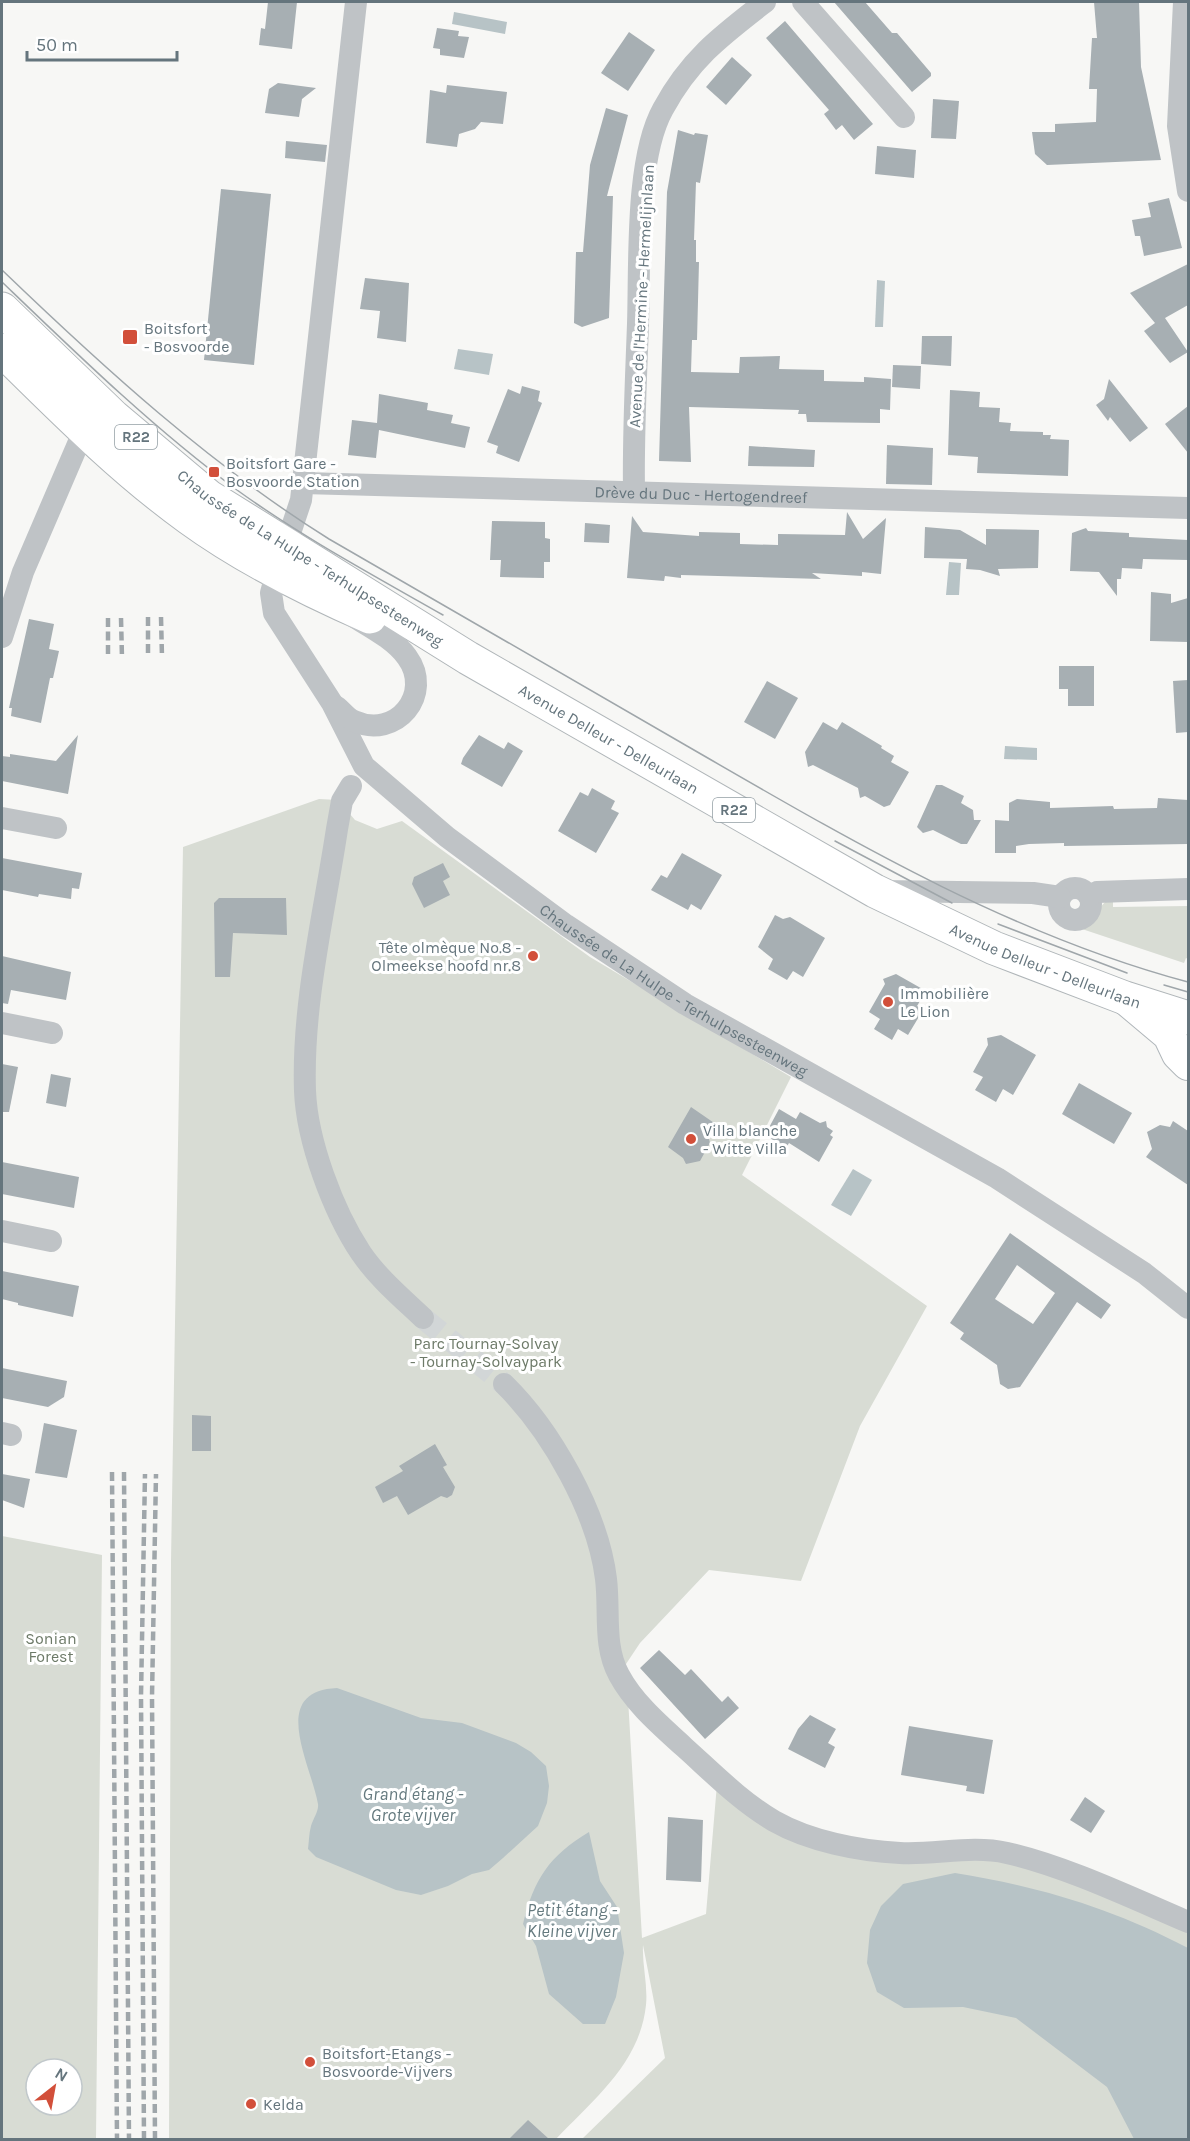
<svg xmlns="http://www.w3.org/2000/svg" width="1190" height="2141" font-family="Karla,sans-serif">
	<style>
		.green { fill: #d8dcd4; fill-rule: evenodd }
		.water { fill: #b7c3c6 }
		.building { fill: #a7afb3; fill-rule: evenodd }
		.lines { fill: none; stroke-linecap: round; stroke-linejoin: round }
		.street-tunnel { stroke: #d2d6d7; stroke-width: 22; stroke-dasharray: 22 11; stroke-linecap: butt }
		.secondary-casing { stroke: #b1b7bb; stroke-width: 34 }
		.primary-casing { stroke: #b0b6b9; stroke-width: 35 }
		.street { stroke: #bfc3c6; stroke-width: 22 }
		.secondary { stroke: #fff; stroke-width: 32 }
		.primary { stroke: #fff; stroke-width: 33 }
		.tram { stroke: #9fa6aa; stroke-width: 1.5 }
		.rail { stroke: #9fa6aa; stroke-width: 4.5; stroke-dasharray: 9 4.5; stroke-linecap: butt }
		.poi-dot { fill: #d24f3a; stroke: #fff; stroke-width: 2 }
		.labels { text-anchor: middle; stroke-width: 6; stroke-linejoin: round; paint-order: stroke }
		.shield { fill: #fff; stroke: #939ea4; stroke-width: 1.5 }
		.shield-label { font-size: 15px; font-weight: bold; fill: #65757d }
		.street-label { font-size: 16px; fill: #65757d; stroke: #fff }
		.poi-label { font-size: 16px; fill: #65757d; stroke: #fff; text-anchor: start }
		.park-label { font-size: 16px; fill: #6d7a68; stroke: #fff }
		.water-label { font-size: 18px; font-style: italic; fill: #657a7f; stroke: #fff }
	</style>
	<rect width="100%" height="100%" fill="#f7f7f5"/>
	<g class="green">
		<path d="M319,799L338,800L355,820L377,829L402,821L590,957L791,1077L742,1175L927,1306L860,1426L801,1581L709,1570L640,1643L626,1664L642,1938L706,1914L717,1784L772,1828L986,1858L1037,1870L1188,1929V2139H582L665,2058L643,1945C642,1965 648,1985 646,2005C640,2063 594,2099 556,2139L169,2140L171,1561L183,847Z"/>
		<path d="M1106,901H1113V907L1188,906V959L1186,958L1184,963L1070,925L1087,922Z"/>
		<path d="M2,1536L102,1555L96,2139H2ZM36,2069H72V2105H36Z"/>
	</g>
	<g class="water">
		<path d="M454,12L507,22L505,34L452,24Z"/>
		<path d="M877,280L885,281L883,327H875Z"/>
		<path d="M458,349L493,354L489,375L454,369Z"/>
		<path d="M949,562L961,563L959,595H946Z"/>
		<path d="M1005,746L1037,748V760L1004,759Z"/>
		<path d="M853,1169L872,1180L851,1216L831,1205Z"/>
		<path d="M337,1688L421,1718L462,1723L516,1743L531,1752L546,1766L549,1786L547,1803L538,1826L503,1858L489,1870L472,1874L448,1886L421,1895L396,1890L316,1857L308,1849C309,1841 309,1833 311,1826C313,1819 319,1811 318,1804C311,1764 268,1691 337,1688Z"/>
		<path d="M589,1832L600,1881L617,1907L624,1953L616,1997L605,2024H583L549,1994L536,1946L523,1924C534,1879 549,1856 589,1832Z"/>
		<path d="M955,1873C1041,1887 1111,1908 1188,1948V2139H1134L1107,2087L1016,2018L963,2007L904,2008L877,1992L867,1963L870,1930L881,1906L903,1884Z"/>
	</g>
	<g class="building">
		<path d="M268,2H297L292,49L259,45L261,28L265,29Z"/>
		<path d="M834,2H865L892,33H897L931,73V76L912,92Z"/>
		<path d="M1094,2H1139L1141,67L1161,160L1047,165L1035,154L1032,132H1055V124L1096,122L1097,89H1089L1092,38H1097Z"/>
		<path d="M785,21L873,124L854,140L842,125L836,130L824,114L829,110L766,38Z"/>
		<path d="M437,28L459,31L458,36L469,37L464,58L440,55V49L433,48Z"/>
		<path d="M629,32L655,50L628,91L601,73Z"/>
		<path d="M732,57L752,75L726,105L706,87Z"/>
		<path d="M278,83L316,88L302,99L299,117L265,113L269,89Z"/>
		<path d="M447,85L507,92L503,124L481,122L475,129L459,134L457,147L426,143L430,90L446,93Z"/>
		<path d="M933,99L959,101L956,139L931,138Z"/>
		<path d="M606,108L628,115L607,196H613L609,318L582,327L574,323L576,252H583L590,165Z"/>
		<path d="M678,130L694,135L695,133L708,135L700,183L696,182L694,240H696V262H699L697,340H692L691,372L739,373L740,357L780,356L779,369L824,370V381L864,382V377L891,379L890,410L880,409V423L807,422L806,414H798L799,410L689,407L691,462L659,461L667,192Z"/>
		<path d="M286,141L327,145L325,162L285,158Z"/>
		<path d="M877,146L916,150L914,178L875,174Z"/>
		<path d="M221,189L271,194L254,365L204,360Z"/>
		<path d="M1169,198L1182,248L1144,256L1140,236H1135L1132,220L1151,217L1148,203Z"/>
		<path d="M1188,264V305L1165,318L1188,352L1170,363L1144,331L1155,323L1130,293Z"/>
		<path d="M365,278L409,283L406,342L377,338L380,311L360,309Z"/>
		<path d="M922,336H952L951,366L921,364Z"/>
		<path d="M893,365L921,366L920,389L892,387Z"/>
		<path d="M1109,379L1148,428L1130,442L1110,417L1108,421L1096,405L1104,399Z"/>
		<path d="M522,386L540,391L538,401L542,403L519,462L496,453L498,446L487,442L508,389L520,394Z"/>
		<path d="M950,390L980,392L979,407L1000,408L999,422L1011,423L1010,431L1043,432V435H1051L1050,439L1069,440L1068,476L977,473L978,457L948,455Z"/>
		<path d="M379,394L428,403L427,410L453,415L451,423L470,427L465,448L379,430L376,458L348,455L352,420L377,423Z"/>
		<path d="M1188,406V453L1165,424Z"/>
		<path d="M887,445L933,448L932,485L886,484Z"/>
		<path d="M749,446L815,450L814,467L748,466Z"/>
		<path d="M847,512L863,539L886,518L881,574L862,572V576L812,573L821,579L681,575V578L665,576L664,581L627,578L632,516L643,532L699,536V532L740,533V544L778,545V534L845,535Z"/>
		<path d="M492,521L545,522V538L550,539V562H544V578L500,577L501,560H490Z"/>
		<path d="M585,523L610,525L609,543L584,542Z"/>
		<path d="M925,527L960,530L986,545V529L1039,530L1038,568L998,569L1000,576L980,570L966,569L967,559L924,558Z"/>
		<path d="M1086,528L1088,531L1129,533V537L1188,540V560L1143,559L1142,569L1122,568L1121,579H1117V596L1099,572L1070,571L1072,533Z"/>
		<path d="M1151,592L1171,594V603L1188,598V642L1150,641Z"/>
		<path d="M29,619L54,624L49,649L59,651L53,678H50L41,723L11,716L12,708H9Z"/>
		<path d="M1059,666H1094V706H1068V689H1059Z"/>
		<path d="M1188,680V732L1176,733L1173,681Z"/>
		<path d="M767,681L798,698L775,739L744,722Z"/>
		<path d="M823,722L837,730L842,722L882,746L881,748L894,756L891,762L909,772L890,805L884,807L865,796L860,798L858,788L813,765L808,767L805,752Z"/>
		<path d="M78,735L68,794L2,781V756L10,757V754L56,761Z"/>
		<path d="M479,735L504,749L508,742L523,751L502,787L461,764L463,758Z"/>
		<path d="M936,785H942L964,796L961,803L973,810L974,820H981L967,844H961L933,830L923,833L917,827Z"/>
		<path d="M592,788L615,801L611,809L619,813L596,853L558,831L580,792L588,796Z"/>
		<path d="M1158,798L1188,800V844L1064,846V843L1029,844L1016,846V853H995V820L1009,821V803L1017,799L1050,802V808L1113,806L1114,809L1157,808Z"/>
		<path d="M682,853L722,875L701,910L691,904L688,910L651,890L661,875L667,878Z"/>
		<path d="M2,858L82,873L79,889L72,888L71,899L39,894L38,897L2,890Z"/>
		<path d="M443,863L450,877L443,881L450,895L424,908L412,884L414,877Z"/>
		<path d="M219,898H286L287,935L233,933L230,977H215L214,903Z"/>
		<path d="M775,915L783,919L790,917L825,938L803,977L793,971L787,980L768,969L773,959L758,947Z"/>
		<path d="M2,956L71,972L66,1000L11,990L8,1004L2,1003Z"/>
		<path d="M896,974L926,991L917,1006L923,1010L908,1035L898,1029L892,1040L874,1029L880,1019L869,1012L885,984L883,979Z"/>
		<path d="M1001,1035L1036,1055L1013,1095L1003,1089L996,1102L975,1090L983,1077L973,1072L988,1045L987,1038Z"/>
		<path d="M2,1064L18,1067L9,1112H2Z"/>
		<path d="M51,1074L71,1078L66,1107L46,1103Z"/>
		<path d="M1079,1083L1132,1113L1114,1144L1062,1114Z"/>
		<path d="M691,1107L720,1127L707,1131L710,1143L700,1161L686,1164L683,1158L668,1147Z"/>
		<path d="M779,1109L796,1119L800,1112L820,1123L826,1121L827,1127L833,1131L830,1135L833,1137L819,1162L789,1143L786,1148L765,1135Z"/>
		<path d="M1173,1121L1188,1131V1185L1146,1157L1152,1149L1147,1132L1160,1125L1170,1127Z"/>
		<path d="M2,1162L79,1177L74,1208L2,1194Z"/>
		<path d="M1010,1233L1111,1305L1101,1319L1077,1302L1020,1387L1008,1389L1000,1384L997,1365L960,1339L964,1333L950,1323ZM1017,1265L1055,1293L1033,1324L995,1299Z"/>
		<path d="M2,1271L79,1286L73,1317L18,1305V1303L2,1299Z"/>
		<path d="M2,1368L67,1381L64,1397L48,1407L2,1398Z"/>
		<path d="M192,1415L211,1416V1451H192Z"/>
		<path d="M44,1423L77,1430L67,1478L35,1473Z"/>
		<path d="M435,1444L447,1465L443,1467L455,1487L452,1495L447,1498L441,1496L408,1515L397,1496L383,1503L375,1487L403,1471L399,1466Z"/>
		<path d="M2,1474L30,1479L24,1508L2,1500Z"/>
		<path d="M659,1650L685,1675L691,1669L722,1702L728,1696L739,1708L705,1739L640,1668Z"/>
		<path d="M810,1715L836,1729L828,1743L835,1747L825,1768L788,1749L798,1729Z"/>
		<path d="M909,1726L993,1740L984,1794L966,1791L967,1786L901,1775Z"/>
		<path d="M1085,1797L1105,1811L1091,1833L1070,1820Z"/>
		<path d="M668,1817L703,1820L701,1882L666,1880Z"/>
		<path d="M528,2120L549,2139H509Z"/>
	</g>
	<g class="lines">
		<path class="street-tunnel" d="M423,1318L504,1384"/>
		<g class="secondary-casing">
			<path id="secondary" d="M1125,998L1169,1035L1178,1054L1188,1064"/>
		</g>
		<g class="primary-casing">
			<g id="primary">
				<path id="s3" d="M2,309L114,417L208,496L468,658L875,891L994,948L1125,998L1188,1018"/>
				<path d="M2,350C61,408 121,469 189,518C244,558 308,590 370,617"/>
			</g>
		</g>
		<g class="street">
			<path d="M803,2L904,117"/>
			<path d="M1184,2L1178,126L1188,191"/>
			<path id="s1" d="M303,483L1188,508"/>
			<path d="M634,492C633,436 636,380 638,324C640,265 635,159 663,109C690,59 721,36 765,2"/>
			<path d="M286,545L301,500L356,2"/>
			<path id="s2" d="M277,571L271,593L274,613L332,703L364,766L447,837L566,925L685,1004L997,1178L1144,1273L1188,1308"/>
			<path d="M2,637L23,572L78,444L88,433"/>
			<path d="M337,707C342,711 348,719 354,721C396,740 434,694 407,657C394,639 370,627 351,615"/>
			<path d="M351,786L342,801L337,829C324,915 302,1004 305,1091C307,1141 333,1211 361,1253C378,1278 402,1298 423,1318"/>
			<path d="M2,818L56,828"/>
			<circle cx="1075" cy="904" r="16"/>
			<path d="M879,891L1033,893L1060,897"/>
			<path d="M1089,896L1097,892L1188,889"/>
			<path d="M2,1023L52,1033"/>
			<path d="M2,1231L51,1241"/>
			<path d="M504,1384C551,1430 598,1513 606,1579C610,1611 603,1646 619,1675C634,1703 660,1725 684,1747C712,1772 740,1801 774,1821C809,1841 859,1851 900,1853C936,1855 971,1845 1007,1853C1065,1866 1134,1899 1188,1922"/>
			<path d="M2,1433L11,1435"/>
		</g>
		<use href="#secondary" class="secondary"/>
		<use href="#primary" class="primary"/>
		<g class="tram">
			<path d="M2,270C103,367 209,464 329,539C448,608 568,677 687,746C848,839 1008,934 1188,982"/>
			<path d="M2,282C77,354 153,428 237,490C302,537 373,575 443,615"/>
			<path d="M835,841L952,903"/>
			<path d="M998,924L1127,973"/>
			<path d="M1164,985L1188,992"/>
		</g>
		<g class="rail">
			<path d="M148,617V657"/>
			<path d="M161,617L162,657"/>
			<path d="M108,618V658"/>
			<path d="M121,618L122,658"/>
			<path d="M112,1472L117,2140"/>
			<path d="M124,1472L129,2140"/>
			<path d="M144,2140L141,1696L145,1474"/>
			<path d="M155,2140L152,1697L156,1474"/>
		</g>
	</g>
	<g class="poi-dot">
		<rect x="122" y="329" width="16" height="16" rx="3"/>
		<rect x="208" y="466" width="12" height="12" rx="3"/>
		<circle cx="533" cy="956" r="6"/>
		<circle cx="888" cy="1002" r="6"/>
		<circle cx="691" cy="1139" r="6"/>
		<circle cx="310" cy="2062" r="6"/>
		<circle cx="251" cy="2104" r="6"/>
	</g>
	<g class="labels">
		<g class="shield">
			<rect x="115" y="425" width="42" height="24" rx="4.5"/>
			<rect x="713" y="798" width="42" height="24" rx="4.5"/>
		</g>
		<g class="shield-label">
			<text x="136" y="442">R22</text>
			<text x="734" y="815">R22</text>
		</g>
		<g class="street-label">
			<text transform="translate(641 296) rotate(-87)" y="6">Avenue de l'Hermine - Hermelijnlaan</text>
			<text dy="6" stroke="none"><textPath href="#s1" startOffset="398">Drève du Duc - Hertogendreef</textPath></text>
			<text dy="6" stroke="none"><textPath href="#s3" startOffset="398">Chaussée de La Hulpe - Terhulpsesteenweg</textPath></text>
			<text dy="6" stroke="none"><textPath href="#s3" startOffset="747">Avenue Delleur - Delleurlaan</textPath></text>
			<text dy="6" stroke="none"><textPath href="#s3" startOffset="1240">Avenue Delleur - Delleurlaan</textPath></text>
			<text dy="6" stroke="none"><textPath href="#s2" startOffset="604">Chaussée de La Hulpe - Terhulpsesteenweg</textPath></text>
		</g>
		<g class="poi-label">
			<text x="144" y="334">Boitsfort<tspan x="144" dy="18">- Bosvoorde</tspan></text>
			<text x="226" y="469">Boitsfort Gare -<tspan x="226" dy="18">Bosvoorde Station</tspan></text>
			<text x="521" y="953" text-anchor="end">Tête olmèque No.8 -<tspan x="521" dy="18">Olmeekse hoofd nr.8</tspan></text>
			<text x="900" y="999">Immobilière<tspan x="900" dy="18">Le Lion</tspan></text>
			<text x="703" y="1136">Villa blanche<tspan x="703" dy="18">- Witte Villa</tspan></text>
			<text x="322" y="2059">Boitsfort-Etangs -<tspan x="322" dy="18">Bosvoorde-Vijvers</tspan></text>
			<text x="263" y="2110">Kelda</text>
		</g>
		<g class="park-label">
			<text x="486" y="1349">Parc Tournay-Solvay<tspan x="486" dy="18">- Tournay-Solvaypark</tspan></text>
			<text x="51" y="1644">Sonian<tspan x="51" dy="18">Forest</tspan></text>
		</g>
		<g class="water-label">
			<text x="413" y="1800">Grand étang -<tspan x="413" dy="21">Grote vijver</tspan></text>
			<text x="572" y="1916">Petit étang -<tspan x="572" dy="21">Kleine vijver</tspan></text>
		</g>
	</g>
	<rect width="1190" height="2141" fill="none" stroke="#65757d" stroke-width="6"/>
	<g transform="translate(54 2087) rotate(31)"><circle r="28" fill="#ffffff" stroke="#c1c8cb" stroke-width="1.5"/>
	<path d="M0-4.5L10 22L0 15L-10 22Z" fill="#d24f3a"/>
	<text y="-9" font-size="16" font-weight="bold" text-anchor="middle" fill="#65757d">N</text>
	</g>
	<path d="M27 51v9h150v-9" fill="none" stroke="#65757d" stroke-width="3"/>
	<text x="36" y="51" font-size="18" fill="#65757d" stroke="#ffffff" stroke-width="4.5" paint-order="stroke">50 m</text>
</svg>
